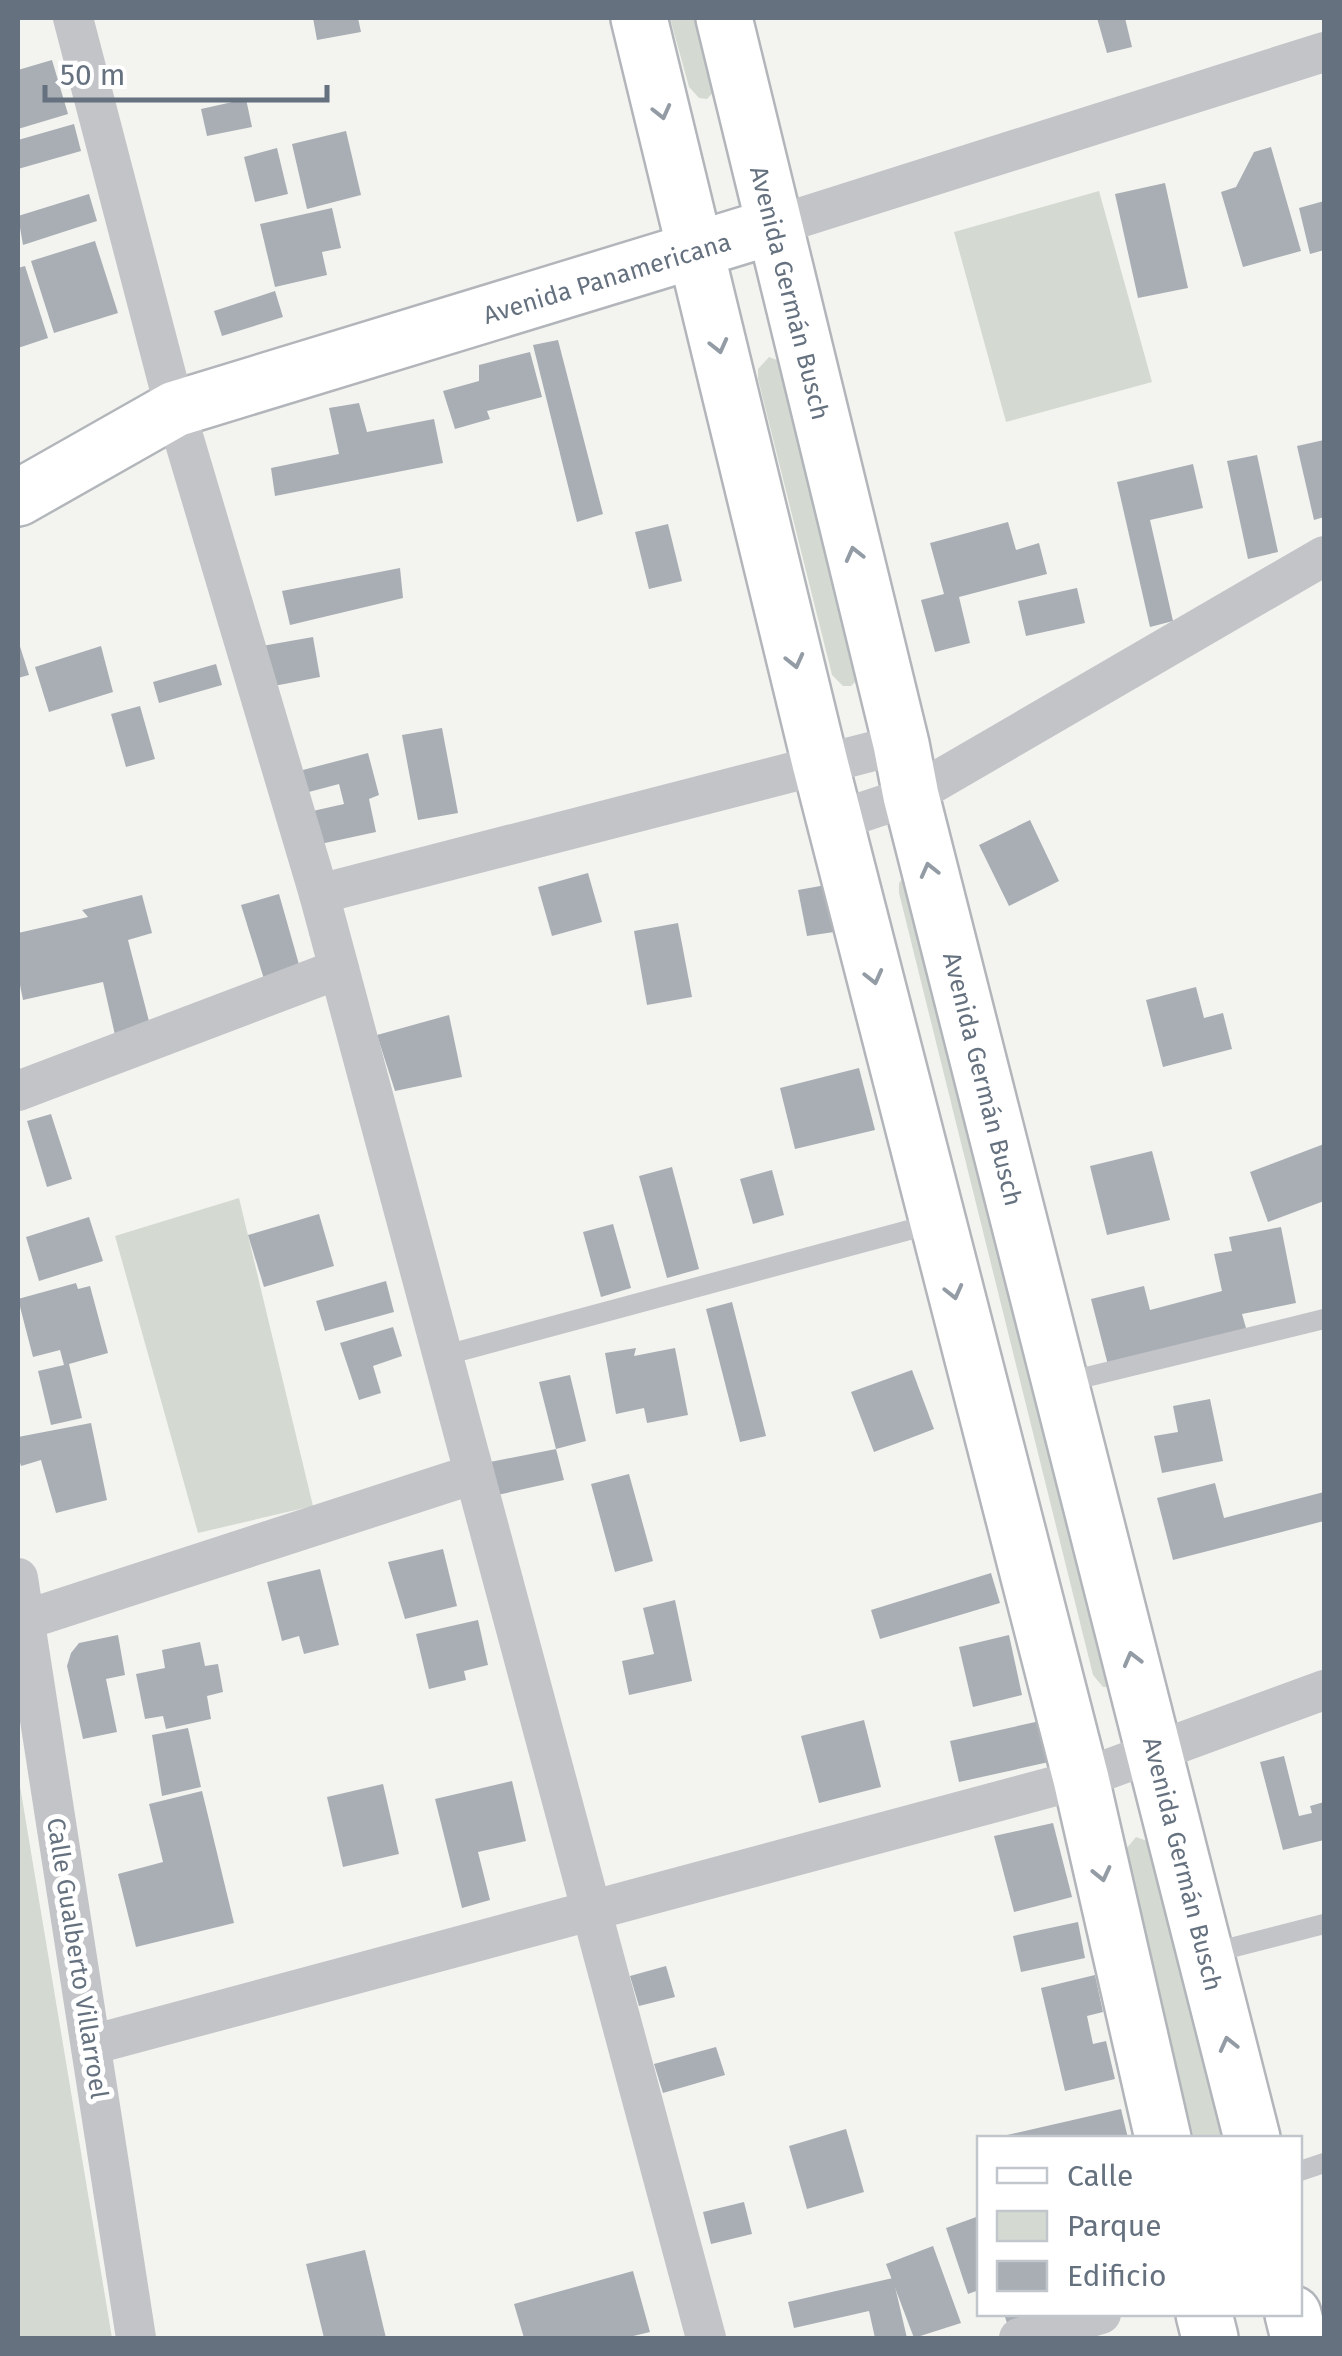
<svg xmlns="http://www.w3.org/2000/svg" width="1342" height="2356" font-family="'Fira Sans',sans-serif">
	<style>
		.green { fill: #d4dad1 }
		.building { fill: #a8aeb4 }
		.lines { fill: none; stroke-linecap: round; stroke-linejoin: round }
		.secondary-casing { stroke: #b2b6ba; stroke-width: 60 }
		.lane { stroke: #c2c4c8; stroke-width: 20 }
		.street { stroke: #c2c4c8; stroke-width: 40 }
		.secondary { stroke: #fff; stroke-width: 55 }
		.oneway { stroke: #939ca5 }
		.labels { text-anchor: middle; stroke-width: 10; stroke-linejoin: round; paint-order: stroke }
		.street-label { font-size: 25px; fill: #65717f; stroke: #fff }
	</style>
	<rect width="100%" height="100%" fill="#f3f4f0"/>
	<g class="green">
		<path d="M670,18H703L717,88L707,99L699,98L689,87Z"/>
		<path d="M1099,191L1152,382L1006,422L954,232Z"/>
		<path d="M769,357L785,363L861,676L851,686H843L832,675L758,379V369Z"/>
		<path d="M909,870L1111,1687H1103L1093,1675L899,893V883Z"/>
		<path d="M239,1198L313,1506L198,1533L115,1236Z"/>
		<path d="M18,1774L112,2338H18Z"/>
		<path d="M1136,1837L1153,1843L1227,2138H1194L1126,1860V1849Z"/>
	</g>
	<g class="building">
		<path d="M313,18H358L361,32L317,40Z"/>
		<path d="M1097,18H1125L1132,47L1107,53Z"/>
		<path d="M52,60L68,114L18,129V70Z"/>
		<path d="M246,99L252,127L207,136L201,109Z"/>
		<path d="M74,124L81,151L18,169V140Z"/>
		<path d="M346,131L361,195L307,209L292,144Z"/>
		<path d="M1271,147L1301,251L1243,267L1221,192L1236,187L1254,152Z"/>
		<path d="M277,148L288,194L255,202L244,157Z"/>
		<path d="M1165,183L1188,288L1138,298L1115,194Z"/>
		<path d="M89,194L97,221L23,245L18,216Z"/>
		<path d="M1324,201V250L1310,254L1299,208Z"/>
		<path d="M332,208L341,248L322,252L327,275L275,287L260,224Z"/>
		<path d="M95,241L118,313L54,333L31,261Z"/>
		<path d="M25,266L48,338L18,348V268Z"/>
		<path d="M275,291L283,317L222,336L214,311Z"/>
		<path d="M558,340L603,514L577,522L533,345Z"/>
		<path d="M530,352L542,397L487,411L490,419L455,429L443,391L479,381V365Z"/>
		<path d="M359,403L367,432L434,419L443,463L275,496L271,468L339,454L329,408Z"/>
		<path d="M1324,440V517L1314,520L1297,446Z"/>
		<path d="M1257,455L1278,552L1248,559L1227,461Z"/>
		<path d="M1193,464L1203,508L1150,520L1173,621L1150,627L1117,482Z"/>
		<path d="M1008,522L1016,550L1039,543L1047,574L959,597L970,643L935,652L921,600L944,594L930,543Z"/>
		<path d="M668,524L682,581L649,589L635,532Z"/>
		<path d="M400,568L403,598L290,625L282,591Z"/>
		<path d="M1077,588L1085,623L1026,636L1018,601Z"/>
		<path d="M313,637L320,677L269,687L262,646Z"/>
		<path d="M18,640L29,675L18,678Z"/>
		<path d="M101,646L113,692L49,712L35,667Z"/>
		<path d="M216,664L222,685L159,703L153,682Z"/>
		<path d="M140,706L155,759L126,767L111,714Z"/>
		<path d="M442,728L458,813L418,820L402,735Z"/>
		<path d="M368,753L379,795L369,799L376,832L311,846L304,813L344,804L339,784L305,793L299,771Z"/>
		<path d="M1030,820L1059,881L1009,906L979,845Z"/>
		<path d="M588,873L602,922L552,936L538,887Z"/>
		<path d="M826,885L834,932L807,936L798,890Z"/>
		<path d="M279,894L300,968L264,979L241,905Z"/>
		<path d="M142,895L152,933L128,940L150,1025L115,1035L103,982L23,1000L18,975V933L88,917L82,910Z"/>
		<path d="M678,923L692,997L647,1005L634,931Z"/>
		<path d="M1196,987L1204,1018L1223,1013L1232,1049L1163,1067L1146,1000Z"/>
		<path d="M449,1015L462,1077L395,1091L377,1035Z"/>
		<path d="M859,1068L875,1130L795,1149L780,1088Z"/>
		<path d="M51,1114L72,1179L47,1187L27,1121Z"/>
		<path d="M1324,1144V1201L1268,1222L1250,1172Z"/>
		<path d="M1152,1151L1170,1220L1107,1235L1090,1166Z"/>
		<path d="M672,1167L699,1269L667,1278L639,1176Z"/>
		<path d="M772,1170L784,1215L753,1224L740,1179Z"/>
		<path d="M319,1214L334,1266L264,1287L248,1235Z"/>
		<path d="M89,1217L103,1261L39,1281L26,1237Z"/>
		<path d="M613,1224L631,1288L601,1297L583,1232Z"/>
		<path d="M1281,1227L1296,1303L1242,1314L1248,1335L1109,1369L1091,1299L1144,1286L1150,1310L1222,1291L1214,1254L1232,1251L1229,1237Z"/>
		<path d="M386,1281L394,1312L325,1331L316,1301Z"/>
		<path d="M76,1283L78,1289L90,1286L108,1353L69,1364L82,1418L51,1425L38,1371L64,1365L60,1350L33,1357L18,1299Z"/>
		<path d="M732,1302L766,1436L740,1442L706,1309Z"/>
		<path d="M393,1327L402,1356L373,1366L381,1393L359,1400L340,1343Z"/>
		<path d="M636,1348L634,1356L675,1348L688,1415L647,1423L644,1408L616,1414L605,1353Z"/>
		<path d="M912,1370L934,1429L874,1452L851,1392Z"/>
		<path d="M570,1375L586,1441L556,1449L564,1480L493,1496L485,1463L556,1449L539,1382Z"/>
		<path d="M1210,1399L1223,1461L1162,1473L1154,1436L1178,1432L1173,1406Z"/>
		<path d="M91,1423L107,1500L56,1513L41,1460L21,1466L18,1456V1437Z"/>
		<path d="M629,1474L653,1561L615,1572L591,1484Z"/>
		<path d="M1215,1483L1224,1518L1324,1492V1521L1173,1560L1157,1498Z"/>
		<path d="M443,1549L457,1606L405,1619L388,1562Z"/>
		<path d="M320,1569L339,1645L304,1654L299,1636L282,1641L267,1582Z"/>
		<path d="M991,1573L1000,1603L880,1639L871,1610Z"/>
		<path d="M675,1600L692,1681L629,1695L622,1661L654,1654L643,1608Z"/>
		<path d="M478,1620L488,1665L464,1671L466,1680L429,1689L416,1634Z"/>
		<path d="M118,1635L125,1675L106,1679L117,1732L83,1739L67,1666L71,1653L79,1643Z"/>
		<path d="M1009,1635L1022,1695L973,1707L959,1647Z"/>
		<path d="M200,1642L205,1666L218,1664L223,1692L207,1696L211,1719L166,1729L163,1716L145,1719L136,1674L165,1668L162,1650Z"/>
		<path d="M864,1720L881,1787L819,1803L801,1736Z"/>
		<path d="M1040,1721L1049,1762L959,1782L950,1741Z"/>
		<path d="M188,1728L201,1787L162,1796L152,1735Z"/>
		<path d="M1284,1756L1299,1816L1312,1813L1310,1806L1324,1802V1840L1283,1850L1260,1762Z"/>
		<path d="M512,1781L526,1841L478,1852L490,1900L462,1908L435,1799Z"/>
		<path d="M383,1784L399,1854L343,1867L327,1797Z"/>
		<path d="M202,1791L234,1923L136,1947L118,1874L163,1862L149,1804Z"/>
		<path d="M1053,1823L1072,1897L1014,1912L994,1836Z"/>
		<path d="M1078,1922L1085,1958L1021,1972L1013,1936Z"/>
		<path d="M666,1966L675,1997L639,2006L630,1976Z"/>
		<path d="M1095,1975L1103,2012L1087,2016L1093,2044L1106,2041L1115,2079L1065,2091L1041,1988Z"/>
		<path d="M716,2047L725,2075L663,2093L654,2064Z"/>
		<path d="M1121,2109L1128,2138H1008L1007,2135Z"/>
		<path d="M846,2129L864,2192L807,2209L789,2146Z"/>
		<path d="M744,2202L752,2234L711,2244L703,2212Z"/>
		<path d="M979,2216V2290L968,2294L946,2228Z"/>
		<path d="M933,2246L961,2323L914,2338L886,2264Z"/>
		<path d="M365,2250L386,2338H324L306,2264Z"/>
		<path d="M633,2271L650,2332L625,2338H524L514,2304Z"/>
		<path d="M893,2278L907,2338H875L869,2311L794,2328L788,2302Z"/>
		<path d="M1004,2314H1035L1011,2335Z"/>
	</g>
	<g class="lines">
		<g class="secondary-casing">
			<g id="secondary">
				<path d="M639,18L820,763L1081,1779L1163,2138"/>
				<path d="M724,18L901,744L911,796L1252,2138"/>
				<path d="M18,498L175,409L774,226"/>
				<path d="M1204,2314L1210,2338"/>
				<path d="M1293,2314L1299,2338"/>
			</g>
		</g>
		<g class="lane">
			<path d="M442,1356L935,1223"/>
			<path d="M1062,1383L1324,1319"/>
			<path d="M1207,1954L1324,1924"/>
			<path d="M1300,2171L1324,2163"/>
		</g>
		<g class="street">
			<path d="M73,18L175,409L319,894L706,2338"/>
			<path d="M774,226L1324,52"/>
			<path d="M835,821L911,796L1324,556"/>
			<path d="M319,894L901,744"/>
			<path d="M18,1091L339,969"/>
			<path d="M18,1578L136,2338"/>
			<path d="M25,1620L474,1474"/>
			<path d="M91,2045L1081,1779L1324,1690"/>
			<path d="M1019,2338L1101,2314"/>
		</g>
		<use href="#secondary" class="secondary"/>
	</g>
	<defs><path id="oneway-chevron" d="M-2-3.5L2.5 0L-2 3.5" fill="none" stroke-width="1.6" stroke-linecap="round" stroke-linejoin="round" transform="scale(2.5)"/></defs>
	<g class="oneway">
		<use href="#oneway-chevron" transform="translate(662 112) rotate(76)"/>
		<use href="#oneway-chevron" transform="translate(719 346) rotate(76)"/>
		<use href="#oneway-chevron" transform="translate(854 554) rotate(-104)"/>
		<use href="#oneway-chevron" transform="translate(795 661) rotate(76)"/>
		<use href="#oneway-chevron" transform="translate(929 870) rotate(-104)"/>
		<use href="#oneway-chevron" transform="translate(874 977) rotate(76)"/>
		<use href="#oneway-chevron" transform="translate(954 1292) rotate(76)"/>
		<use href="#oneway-chevron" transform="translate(1132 1659) rotate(-105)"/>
		<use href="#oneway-chevron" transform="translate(1102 1874) rotate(77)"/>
		<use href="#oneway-chevron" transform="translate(1228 2044) rotate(-104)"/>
	</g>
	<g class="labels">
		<g class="street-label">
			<text transform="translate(607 278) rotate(-17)" y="9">Avenida Panamericana</text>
			<text transform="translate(790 293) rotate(76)" y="9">Avenida Germán Busch</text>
			<text transform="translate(983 1079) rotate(76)" y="9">Avenida Germán Busch</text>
			<text transform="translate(1183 1864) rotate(76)" y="9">Avenida Germán Busch</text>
			<text transform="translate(78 1958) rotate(81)" y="9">Calle Gualberto Villarroel</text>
		</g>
	</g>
	<rect width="1342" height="2356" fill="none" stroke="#65717f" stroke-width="40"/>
	<rect x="977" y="2136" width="325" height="180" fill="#ffffff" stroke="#c1c6cc" stroke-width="2.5"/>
	<rect x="997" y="2168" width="50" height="15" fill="#ffffff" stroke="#c1c6cc" stroke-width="2.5"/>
	<text x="1067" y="2186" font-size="30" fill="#65717f">Calle</text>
	<rect x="997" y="2211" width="50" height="30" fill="#d4dad1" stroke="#c1c6cc" stroke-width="2.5"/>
	<text x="1067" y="2236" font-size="30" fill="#65717f">Parque</text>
	<rect x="997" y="2261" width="50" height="30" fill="#a8aeb4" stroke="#c1c6cc" stroke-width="2.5"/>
	<text x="1067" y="2286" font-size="30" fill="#65717f">Edificio</text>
	<path d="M45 85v15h282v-15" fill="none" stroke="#65717f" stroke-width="5"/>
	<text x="60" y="85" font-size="30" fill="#65717f" stroke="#ffffff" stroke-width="8" paint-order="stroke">50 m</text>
</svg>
